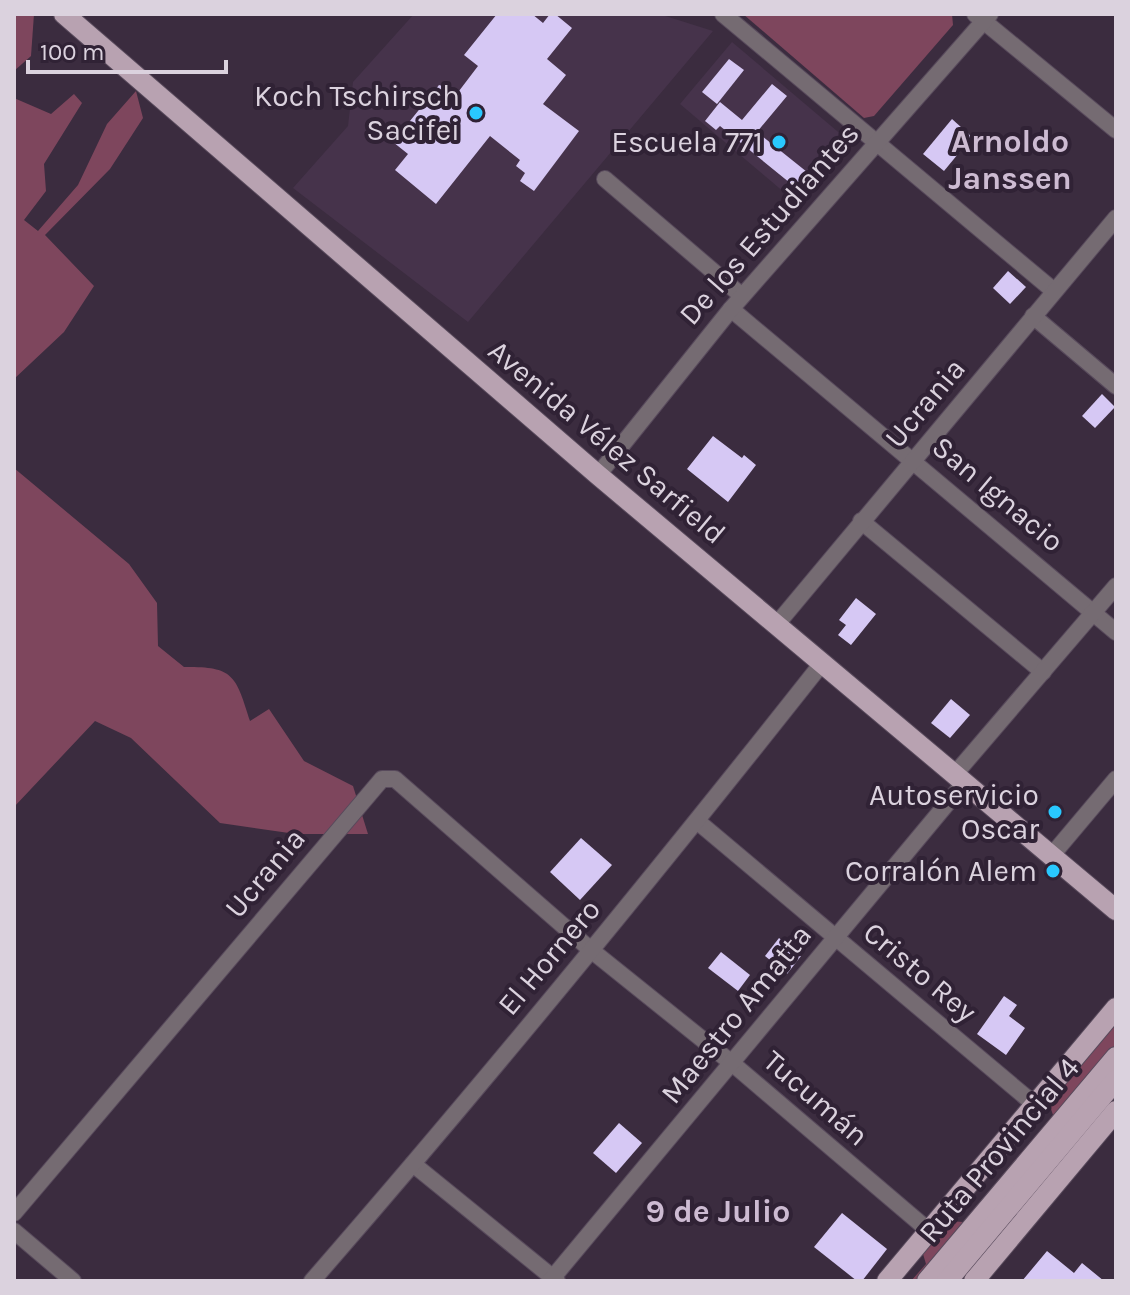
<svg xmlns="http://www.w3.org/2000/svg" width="1130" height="1295" font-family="Karla,sans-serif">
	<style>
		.built { fill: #46334b }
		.green { fill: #7e465d }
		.building { fill: #d6c8f4 }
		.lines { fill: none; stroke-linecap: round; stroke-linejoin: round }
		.minor-casing { stroke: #584a5c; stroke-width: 18 }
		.major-casing { stroke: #584a5c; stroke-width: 22 }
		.minor { stroke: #756b72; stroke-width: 16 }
		.major { stroke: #b8a2b1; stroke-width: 20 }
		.poi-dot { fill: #29c8ff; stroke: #302235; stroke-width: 3 }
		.labels { text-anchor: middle; stroke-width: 8; stroke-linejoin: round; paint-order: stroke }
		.poi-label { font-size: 30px; fill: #dbd2de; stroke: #302235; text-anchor: end }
		.street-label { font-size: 30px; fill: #dbd2de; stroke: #302235 }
		.neighbourhood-label { font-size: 32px; font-weight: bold; fill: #cdbbd2; stroke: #302235 }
	</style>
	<rect width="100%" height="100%" fill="#3b2c3f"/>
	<g class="built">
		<path d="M414,14H659L713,31L468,322L293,188L348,126L353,82Z"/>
		<path d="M732,42L850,142L798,204L680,104Z"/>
	</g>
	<g class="green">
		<path d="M14,14H34L31,56L14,71Z"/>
		<path d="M743,14H952L953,25L874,116L864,118Z"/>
		<path d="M136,91L143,118L110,169L45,235L94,286L64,332L14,379V98L51,114L74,94L82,103L44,164L46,191L24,220L38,231L78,185L107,124Z"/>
		<path d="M14,468L129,564L157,603L158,646L184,667C234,666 236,676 250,721L269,709L304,761L353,786L368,834H296L220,823L131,738L95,721L14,807Z"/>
		<path d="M1116,1022V1046L920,1281H911L926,1264L923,1254L950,1221L963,1222L1053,1115L1049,1103Z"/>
	</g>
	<g class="building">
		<path d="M497,14H532L543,23L550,14H555L572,28L547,59L566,75L543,104L579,131L534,191L520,181L525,173L516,166L520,160L490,136L436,204L395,170L408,154L393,142L439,85L459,91L478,66L464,55Z"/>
		<path d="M729,59L744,70L717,104L702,92Z"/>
		<path d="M772,84L787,96L757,132L807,172L795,187L720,126L716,130L705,121L720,102L742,120Z"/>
		<path d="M952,119L972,137L944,171L923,154Z"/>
		<path d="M1008,271L1026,287L1010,304L993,288Z"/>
		<path d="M1102,394L1115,407L1095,428L1082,416Z"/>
		<path d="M713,436L742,458L744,455L756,465L728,502L687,469Z"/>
		<path d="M856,598L876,614L851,645L838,635L846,625L839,620Z"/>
		<path d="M951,699L970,715L950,738L931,723Z"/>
		<path d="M581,838L612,865L580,900L550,872Z"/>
		<path d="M779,938L801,956L787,974L765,956Z"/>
		<path d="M721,952L750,975L738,991L708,968Z"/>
		<path d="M1004,996L1017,1005L1009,1016L1025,1028L1006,1055L977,1034Z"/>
		<path d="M619,1123L642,1143L616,1173L593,1153Z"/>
		<path d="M842,1213L887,1249L862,1281H857L814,1247Z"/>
		<path d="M1047,1251L1074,1273L1082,1263L1104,1281H1022Z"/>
	</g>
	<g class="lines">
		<g class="minor-casing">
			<g id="minor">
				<path d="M723,14L1054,291"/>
				<path d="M975,14L1116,130"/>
				<path d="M605,179L742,296"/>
				<path d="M731,309L1116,632"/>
				<path d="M1033,316L1116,386"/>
				<path d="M598,475L731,309L990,14"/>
				<path d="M861,521L1043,672"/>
				<path d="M777,624L1116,218"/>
				<path d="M955,774L1116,586"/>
				<path d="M697,821L1034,1104"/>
				<path d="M1052,855L1116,779"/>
				<path d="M413,1164L557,1281"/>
				<path d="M14,1213L382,779H395L591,950L733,1064L928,1230"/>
				<path d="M14,1231L73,1281"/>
				<path d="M312,1281C488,1079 657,872 823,662"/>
				<path d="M550,1281L965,782"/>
			</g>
		</g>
		<g class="major-casing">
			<g id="major">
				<path d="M64,14L598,475L1116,910"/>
				<path d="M887,1281L1116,1008"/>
				<path d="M927,1281L1116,1057"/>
				<path d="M947,1281L1116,1080"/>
				<path d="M974,1281L1116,1111"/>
			</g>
		</g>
		<use href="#minor" class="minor"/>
		<use href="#major" class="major"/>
	</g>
	<g class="poi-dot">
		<circle cx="476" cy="113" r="8"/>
		<circle cx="779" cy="142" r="8"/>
		<circle cx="1055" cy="812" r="8"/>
		<circle cx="1053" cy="871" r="8"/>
	</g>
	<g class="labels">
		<g class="poi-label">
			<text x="460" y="106">Koch Tschirsch<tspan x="460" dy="34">Sacifei</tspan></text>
			<text x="763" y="152">Escuela 771</text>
			<text x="1039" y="805">Autoservicio<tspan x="1039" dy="34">Oscar</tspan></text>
			<text x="1037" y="881">Corralón Alem</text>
		</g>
		<g class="street-label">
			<text transform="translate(769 224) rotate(-49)" y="10">De los Estudiantes</text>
			<text transform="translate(925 403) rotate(-50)" y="10">Ucrania</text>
			<text transform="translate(607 442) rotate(40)" y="10">Avenida Vélez Sarfield</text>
			<text transform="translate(998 494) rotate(40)" y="10">San Ignacio</text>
			<text transform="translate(265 873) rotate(-50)" y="10">Ucrania</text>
			<text transform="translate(549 957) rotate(-50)" y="10">El Hornero</text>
			<text transform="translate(920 972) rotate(40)" y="10">Cristo Rey</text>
			<text transform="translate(736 1014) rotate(-51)" y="10">Maestro Amatta</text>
			<text transform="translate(816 1098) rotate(41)" y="10">Tucumán</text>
			<text transform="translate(999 1150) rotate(-50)" y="10">Ruta Provincial 4</text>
		</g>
		<g class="neighbourhood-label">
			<text x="1010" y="152">Arnoldo<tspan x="1010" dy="37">Janssen</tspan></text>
			<text x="718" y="1222">9 de Julio</text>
		</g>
	</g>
	<rect width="1130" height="1295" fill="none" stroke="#dbd2de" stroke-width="32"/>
	<path d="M28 60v12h198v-12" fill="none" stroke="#dbd2de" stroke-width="4"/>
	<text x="40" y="60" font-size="24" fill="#dbd2de" stroke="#302235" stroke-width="6" paint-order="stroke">100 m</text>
</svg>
